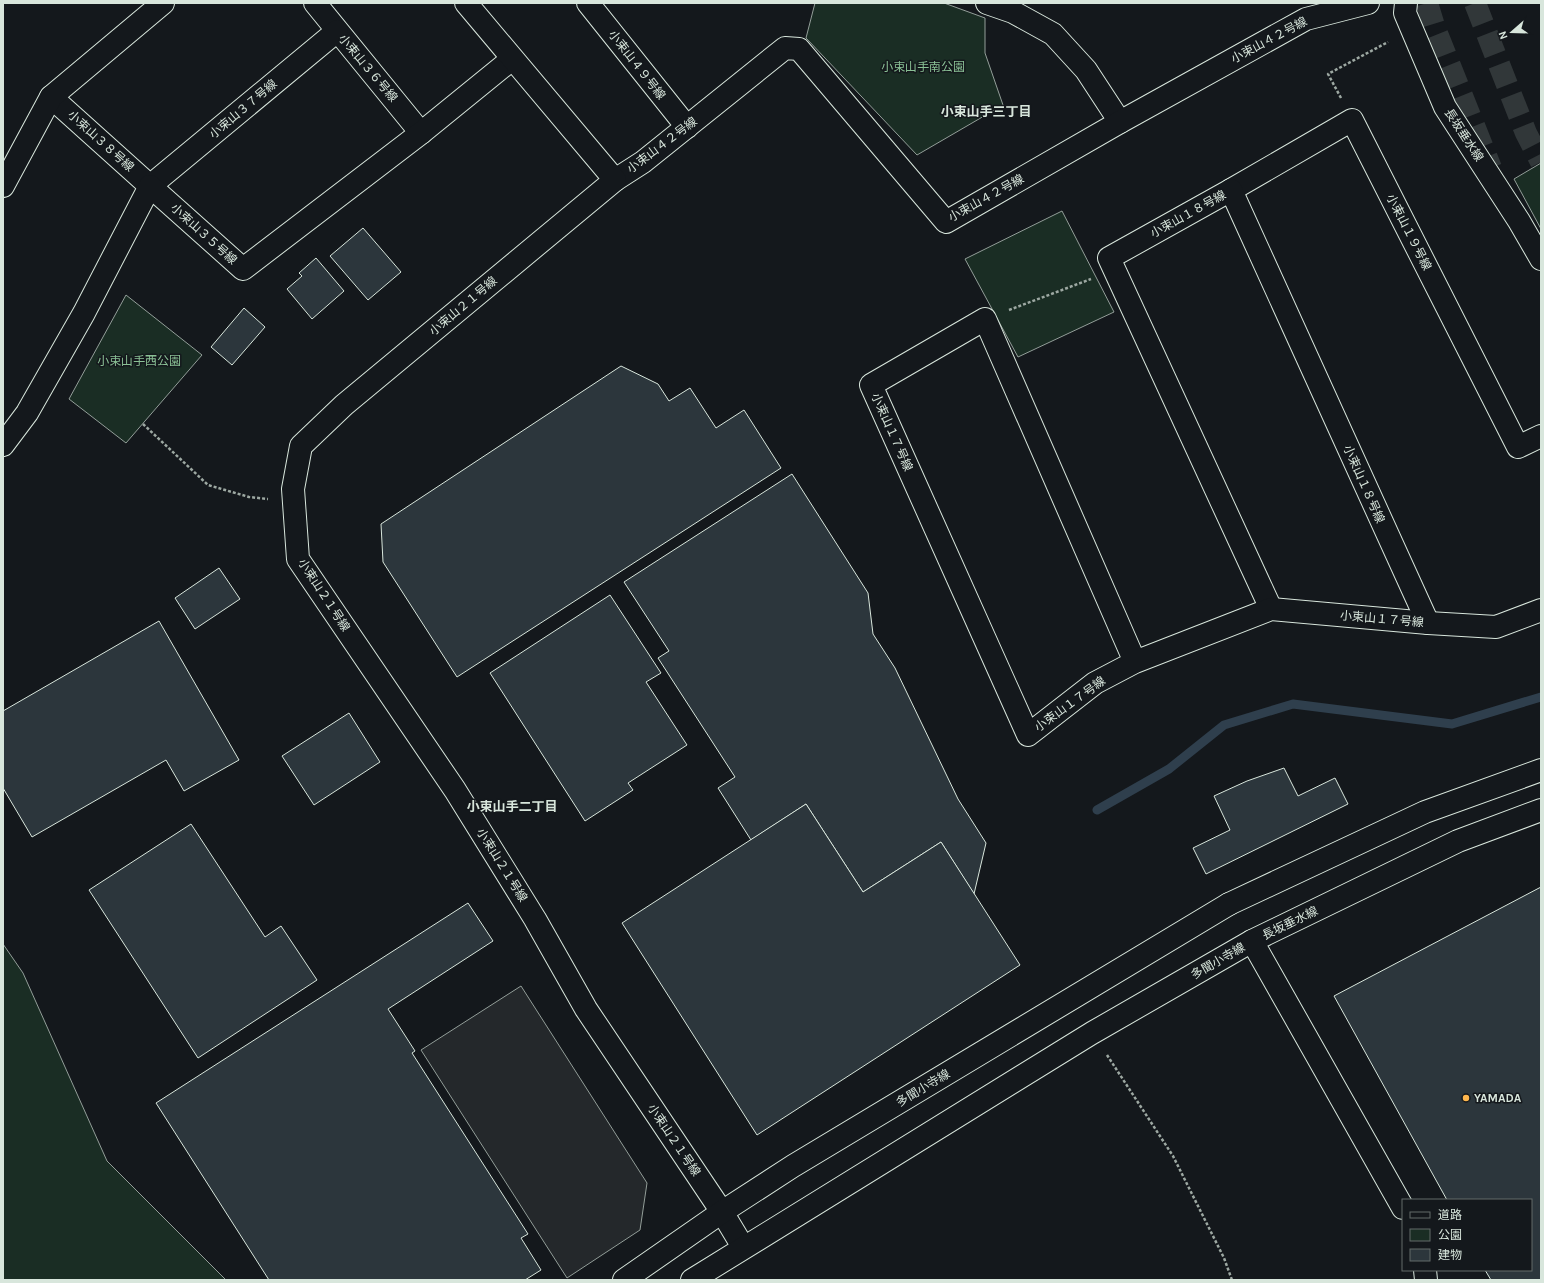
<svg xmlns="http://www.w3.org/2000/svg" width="1544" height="1283" font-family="Karla,'Noto Sans JP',sans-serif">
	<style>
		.green { fill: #1a2d24; stroke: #939e99 }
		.parking { fill: #24282b; stroke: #939e99 }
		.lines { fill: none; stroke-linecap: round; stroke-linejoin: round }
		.stream { stroke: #2f3f4d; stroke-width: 9 }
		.building { fill: #2c363c; stroke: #d8e6dc }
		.motorway-tunnel { stroke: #313739; stroke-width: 22; stroke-dasharray: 22 11; stroke-linecap: butt }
		.minor-casing { stroke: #d8e6dc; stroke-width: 24 }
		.tertiary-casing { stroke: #d8e6dc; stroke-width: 24 }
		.secondary-casing { stroke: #d8e6dc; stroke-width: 24 }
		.path { stroke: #9da8a2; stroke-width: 2.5; stroke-dasharray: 3 2; stroke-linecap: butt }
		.minor { stroke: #14181c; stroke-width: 22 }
		.tertiary { stroke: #14181c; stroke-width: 22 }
		.secondary { stroke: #14181c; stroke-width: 22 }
		.poi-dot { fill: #ffb74d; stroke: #14181c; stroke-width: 1.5 }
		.labels { text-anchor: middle; stroke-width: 3; stroke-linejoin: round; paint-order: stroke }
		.street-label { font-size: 12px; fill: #d8e6dc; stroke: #14181c }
		.park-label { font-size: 12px; fill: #8ac095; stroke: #14181c }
		.poi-label { font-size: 12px; font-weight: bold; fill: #d8e6dc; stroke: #14181c; text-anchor: start }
		.neighbourhood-label { font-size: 13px; font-weight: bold; fill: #d8e6dc; stroke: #14181c }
	</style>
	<rect width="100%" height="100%" fill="#14181c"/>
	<g class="green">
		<path d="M815,3H944L985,18V53L1003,105L917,155L806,38Z"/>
		<path d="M1541,163V229L1514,179Z"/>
		<path d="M1062,211L1114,312L1018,357L965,259Z"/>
		<path d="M126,295L202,355L126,443L69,399Z"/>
		<path d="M3,944L23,973L107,1161L226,1280H3Z"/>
	</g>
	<path class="parking" d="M521,986L647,1183L640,1230L567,1278L421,1050Z"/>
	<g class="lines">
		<path class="stream" d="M1097,810L1169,769L1224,725L1293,704L1452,724L1541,697"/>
	</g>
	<g class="building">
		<path d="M363,228L401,272L368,300L330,256Z"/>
		<path d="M316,258L344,291L312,319L287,289L302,276L299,273Z"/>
		<path d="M244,308L265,327L232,365L211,347Z"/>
		<path d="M621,366L658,384L669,401L690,388L716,428L744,410L781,468L457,677L383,562L381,524Z"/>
		<path d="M792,474L868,593L873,634L895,668L958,799L986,843L974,894L941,842L863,892L806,804L751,840L718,788L735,777L658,658L669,651L624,582Z"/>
		<path d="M219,568L240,599L195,629L175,598Z"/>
		<path d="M610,595L661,673L646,682L687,745L628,783L633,790L585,821L490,673Z"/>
		<path d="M159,621L239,760L184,791L166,760L32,837L3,788V711Z"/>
		<path d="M349,713L380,762L314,805L282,756Z"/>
		<path d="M1284,768L1298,796L1335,778L1348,804L1206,874L1193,848L1230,830L1214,796L1247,781Z"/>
		<path d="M806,804L863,892L941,842L1020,965L757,1135L622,923Z"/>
		<path d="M191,824L265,937L281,926L317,980L198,1058L89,890Z"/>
		<path d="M1541,887V1280H1491L1485,1270H1531V1200H1447L1334,996Z"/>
		<path d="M468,903L493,941L388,1009L415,1051L412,1053L528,1234L521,1238L541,1270L525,1280H269L156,1103Z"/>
	</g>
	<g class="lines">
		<g class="motorway-tunnel">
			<path d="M1427,3L1434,26L1491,168"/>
			<path d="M1475,3L1526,133L1541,162"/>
		</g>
		<g class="minor-casing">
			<g id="minor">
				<path d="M315,3L421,133"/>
				<path d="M588,3L687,127"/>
				<path d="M987,3L1013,12L1053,34L1086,70L1120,122"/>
				<path d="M1406,3L1405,13L1445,107L1519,221L1541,259"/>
				<path d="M51,97L150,186L337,31"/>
				<path d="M615,180L643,162L785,48L799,49L946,222L1120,122L1306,19L1368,3"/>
				<path d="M3,186L51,97L163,3"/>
				<path d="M1231,190L1352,120L1518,447L1541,436"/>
				<path d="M3,445L27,413L84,313L150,186L243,269L421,133L512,59"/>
				<path d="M1271,609L1109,258L1231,190L1428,623"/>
				<path d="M1135,662L985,319L871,385L1028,735L1095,683L1135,662L1271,609L1428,623L1496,627L1541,610"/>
			</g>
		</g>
		<g class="tertiary-casing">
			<g id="tertiary">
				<path d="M466,3L615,180L344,405L301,446L293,489L298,559L455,790L535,919L586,1009L722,1212L743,1247"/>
				<path d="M624,1280L722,1212L793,1166L1229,904"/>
				<path d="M692,1280L1092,1033L1252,941"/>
			</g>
		</g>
		<g class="secondary-casing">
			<g id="secondary">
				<path d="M1229,904L1425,812L1541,770"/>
				<path d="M1403,1208L1252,941L1458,841L1541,810"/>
				<path d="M1425,1270L1426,1280"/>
			</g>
		</g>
		<g class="path">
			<path d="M1341,98L1328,74L1388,42"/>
			<path d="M1009,310L1091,279"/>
			<path d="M143,424L208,485L249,497L268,499"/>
			<path d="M1107,1055L1173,1156L1224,1258L1232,1280"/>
		</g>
		<use href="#minor" class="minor"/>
		<use href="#tertiary" class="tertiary"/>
		<use href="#secondary" class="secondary"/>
	</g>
	<circle class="poi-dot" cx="1466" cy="1098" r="4"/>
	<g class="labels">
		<g class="street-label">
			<text transform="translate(1269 40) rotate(-28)" y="4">小束山４２号線</text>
			<text transform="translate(637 65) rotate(52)" y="4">小束山４９号線</text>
			<text transform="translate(368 68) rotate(50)" y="4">小束山３６号線</text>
			<text transform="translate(243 109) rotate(-40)" y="4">小束山３７号線</text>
			<text transform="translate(1464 135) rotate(57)" y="4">長坂垂水線</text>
			<text transform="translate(101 141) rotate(42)" y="4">小束山３８号線</text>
			<text transform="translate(662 145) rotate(-37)" y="4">小束山４２号線</text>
			<text transform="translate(986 198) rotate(-29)" y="4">小束山４２号線</text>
			<text transform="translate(1188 214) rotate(-29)" y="4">小束山１８号線</text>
			<text transform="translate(1409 232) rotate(63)" y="4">小束山１９号線</text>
			<text transform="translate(204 234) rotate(42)" y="4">小束山３５号線</text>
			<text transform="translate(463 306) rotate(-40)" y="4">小束山２１号線</text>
			<text transform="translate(892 432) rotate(66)" y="4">小束山１７号線</text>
			<text transform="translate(1364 484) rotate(66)" y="4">小束山１８号線</text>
			<text transform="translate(324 595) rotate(57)" y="4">小束山２１号線</text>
			<text transform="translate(1382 619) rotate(5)" y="4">小束山１７号線</text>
			<text transform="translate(1070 704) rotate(-36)" y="4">小束山１７号線</text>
			<text transform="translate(502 865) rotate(58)" y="4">小束山２１号線</text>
			<text transform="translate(1290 923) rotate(-26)" y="4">長坂垂水線</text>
			<text transform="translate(1218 961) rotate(-30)" y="4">多聞小寺線</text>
			<text transform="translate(923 1088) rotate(-31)" y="4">多聞小寺線</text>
			<text transform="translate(674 1140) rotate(56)" y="4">小束山２１号線</text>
		</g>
		<g class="park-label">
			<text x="923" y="71">小束山手南公園</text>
			<text x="139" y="365">小束山手西公園</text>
		</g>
		<g class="poi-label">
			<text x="1474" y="1102">YAMADA</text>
		</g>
		<g class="neighbourhood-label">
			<text x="986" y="116">小束山手三丁目</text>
			<text x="512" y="811">小束山手二丁目</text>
		</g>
	</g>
	<rect width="1544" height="1283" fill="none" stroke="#d8e6dc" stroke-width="8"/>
	<rect x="1402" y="1199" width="130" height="72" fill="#14181c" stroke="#626a69"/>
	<rect x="1410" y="1212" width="20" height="6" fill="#14181c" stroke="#626a69"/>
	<text x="1438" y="1219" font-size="12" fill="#d8e6dc">道路</text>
	<rect x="1410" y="1229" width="20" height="12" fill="#1a2d24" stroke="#626a69"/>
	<text x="1438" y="1239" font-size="12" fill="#d8e6dc">公園</text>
	<rect x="1410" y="1249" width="20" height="12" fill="#2c363c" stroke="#626a69"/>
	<text x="1438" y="1259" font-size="12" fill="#d8e6dc">建物</text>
	<g transform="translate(1512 32) rotate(250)" stroke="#14181c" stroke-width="3" paint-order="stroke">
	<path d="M0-3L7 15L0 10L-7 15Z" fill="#d8e6dc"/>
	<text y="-6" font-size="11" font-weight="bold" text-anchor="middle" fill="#d8e6dc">N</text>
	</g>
</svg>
